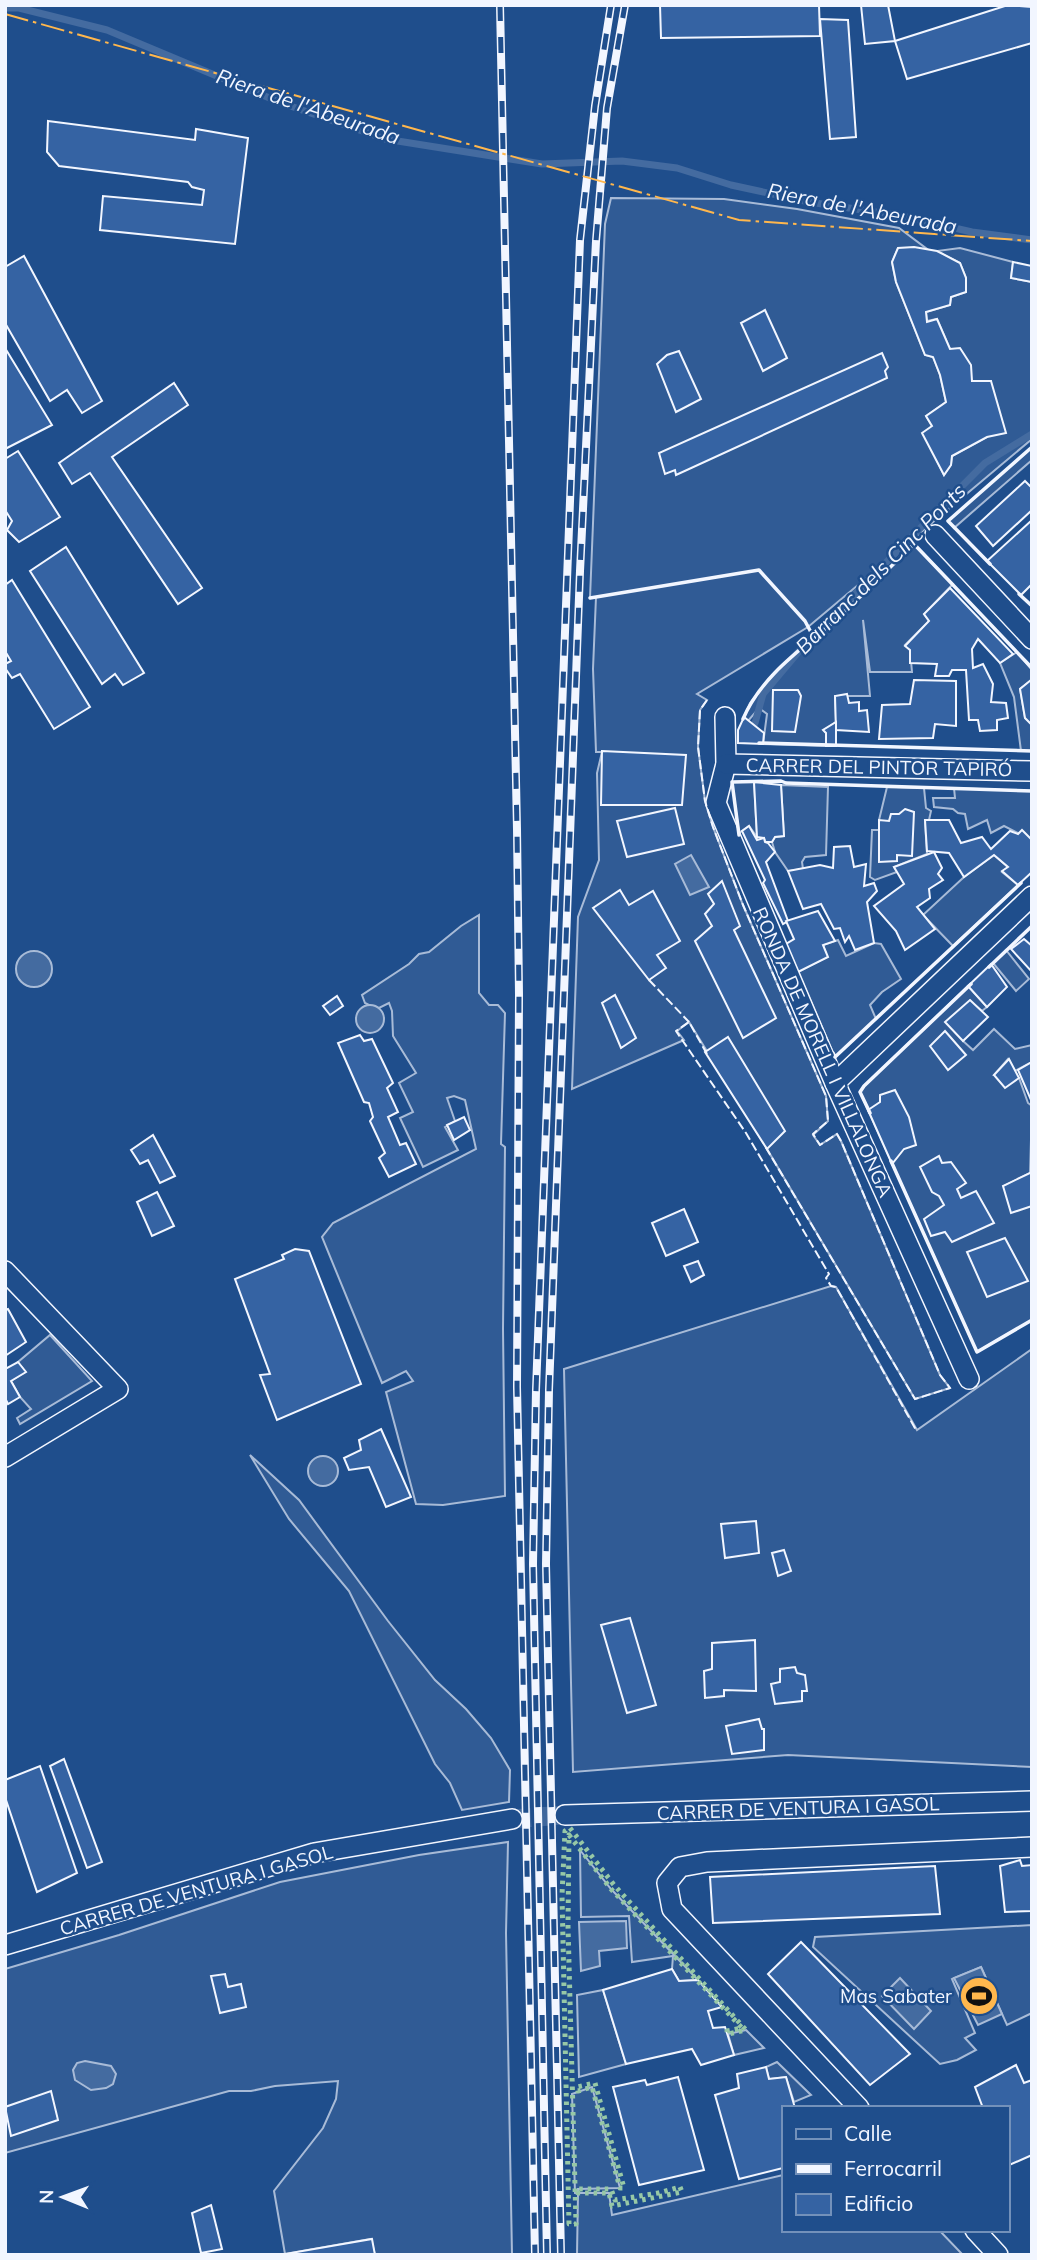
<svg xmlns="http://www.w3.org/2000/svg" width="1037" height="2260" font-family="Mulish,sans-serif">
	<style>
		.built { fill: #305b95; stroke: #a8bbd7; stroke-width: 2 }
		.water { fill: #446ba0; stroke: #a8bbd7; stroke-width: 2 }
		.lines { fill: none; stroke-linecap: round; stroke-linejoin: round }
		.stream { stroke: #446ba0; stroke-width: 7 }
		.building { fill: #3563a3; stroke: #f2f6ff; stroke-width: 2 }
		.street-tunnel { stroke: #3f679d; stroke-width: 19; stroke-dasharray: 19 10; stroke-linecap: butt }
		.street-casing { stroke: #f2f6ff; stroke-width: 22 }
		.street { stroke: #1f4e8c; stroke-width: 19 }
		.rail-casing { stroke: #f2f6ff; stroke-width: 8 }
		.rail { stroke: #1f4e8c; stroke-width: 5; stroke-dasharray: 16; stroke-linecap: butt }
		.hedge { stroke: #97c8a6; stroke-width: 5; stroke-dasharray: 3.5 5; stroke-linecap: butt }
		.fence { stroke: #f2f6ff; stroke-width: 2; stroke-dasharray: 9 3.5; stroke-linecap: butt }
		.wall { stroke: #f2f6ff; stroke-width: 3.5 }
		.power { stroke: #ffb74d; stroke-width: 2; stroke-dasharray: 24 5 3.5 5; stroke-linecap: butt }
		.labels { text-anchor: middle; stroke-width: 5; stroke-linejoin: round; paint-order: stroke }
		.street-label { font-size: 19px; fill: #f2f6ff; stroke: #1f4e8c }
		.poi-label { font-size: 19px; fill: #f2f6ff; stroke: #1f4e8c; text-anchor: end }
		.water-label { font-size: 21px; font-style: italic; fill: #f2f6ff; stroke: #1f4e8c }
	</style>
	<rect width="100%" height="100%" fill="#1f4e8c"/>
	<g class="built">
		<path d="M611,198L724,199L797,209L899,228L927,249L898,248L892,262L896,282L925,355L933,357L940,375L946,402L926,416L932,426L937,461L944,475L951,465L952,456L987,437L991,381H972L950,349L937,319L927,321L926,312L950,305L951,297L966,292V278L960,263L937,251L960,248L1013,262L1011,278L1032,282V439L808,627L697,694L707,700L700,710L698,747L705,801L713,827L743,905L826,1096L828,1121L813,1135L820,1145L837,1134L841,1141L940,1375L950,1388L915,1399L767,1149L689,1022L677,1031L684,1040L572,1089L578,917L599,860L597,773L602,752H596L593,669L596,597L590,598L605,224Z"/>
		<path d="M1032,447V460L954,528L948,521Z"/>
		<path d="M914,544L953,584L924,614L929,621L905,645L910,650L912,672H870L863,620L870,696H835L836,722L824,730L826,733V746L763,744L767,714L759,708L748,721L744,717L750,703L771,677L835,621Z"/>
		<path d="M1017,652L1032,670V680L1020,689L1025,718L1032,725V751H1021L1014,697L1000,663Z"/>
		<path d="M732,782H754L757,837L749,826L739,833Z"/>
		<path d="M781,785L828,787L826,855L805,857L802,862L803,869L788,871L775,852L772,842L775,837L784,836Z"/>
		<path d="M887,787L924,788L926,808L931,811L929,820L925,821L927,854L894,867L897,872L875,880L870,877L872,830H879V820Z"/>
		<path d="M954,788L1032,791V840L1004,826L991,833L987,820L968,829L965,814L958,813L953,809L934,807L933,798H955Z"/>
		<path d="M994,855L1008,867L1002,872L1018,885L953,946L923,915L964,877Z"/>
		<path d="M479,915V993L489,1005H498L505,1013L501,1144L505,1147L503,1329L505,1496L443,1505L416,1504L386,1392L413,1381L406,1371L382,1383L322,1237L333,1223L476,1149L465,1100L454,1096L447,1098L455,1121L445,1127L458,1150L423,1167L400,1118L413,1112L399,1083L416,1073L393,1036L392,1011L389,1003L379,1008L371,1006L365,1003L362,995L409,964L419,954L429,952L461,926Z"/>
		<path d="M838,940L846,956L874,943L881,944L901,979L882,992L870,1005L876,1019L835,1057L798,972L827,957L823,945Z"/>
		<path d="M1006,950L1029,979L1016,991L993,963Z"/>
		<path d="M968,986L987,1007L982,1011L970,1001L963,1041L973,1050L994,1029L1015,1049L1032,1045V1062L1015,1071L1008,1059L994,1075L1019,1078L1028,1103L1032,1106L1030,1173L1004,1186L1032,1206V1320L977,1352L860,1092L864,1086Z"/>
		<path d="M831,1286L836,1287L917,1430L1032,1349V1767L788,1755L573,1772L564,1369Z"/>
		<path d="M50,1335L92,1381L20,1424L17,1418L31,1409L20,1397L11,1381L25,1372L18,1362Z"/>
		<path d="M250,1455L299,1500L388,1621L435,1680L466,1709L491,1738L510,1770L509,1802L462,1810L450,1783L435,1764L349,1591L289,1519Z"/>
		<path d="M508,1842L506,1933L512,2255H375L371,2239L285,2254L274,2191L323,2128L336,2099L338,2081L275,2086L251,2091H229L5,2153V1969L119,1935L280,1882L419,1855Z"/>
		<path d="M580,1850L611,1889L698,1980L679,1981L672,1969L673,1956L632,1962L629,1916L581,1917Z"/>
		<path d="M1032,1925V2013L1007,2025L981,1967L952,1979L975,2033L965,2038L976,2050L957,2060L940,2064L813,1947L815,1937Z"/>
		<path d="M603,1990L626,2064L579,2077L577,1995Z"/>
		<path d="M746,2030L764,2048L734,2055L728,2034Z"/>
		<path d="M777,2062L811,2095L794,2102L786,2077L769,2079L766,2067Z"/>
		<path d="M592,2087L620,2188L578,2189V2193H609L612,2215L783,2175V2230H939L963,2255H577L578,2194L575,2193L572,2094Z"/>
	</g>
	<g class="water">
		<path d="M691,855L709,887L690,895L675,864Z"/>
		<circle cx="34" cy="969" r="18"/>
		<circle cx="370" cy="1019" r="14"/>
		<circle cx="323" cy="1471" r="15"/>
		<path d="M626,1921L627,1948L599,1951L600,1966L581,1971L579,1922Z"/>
		<path d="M981,1967L1002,2014L978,2025L954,1978Z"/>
		<path d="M900,1978L931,2011L914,2029L882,1996Z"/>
		<path d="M85,2061L111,2066L116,2074L113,2084L106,2088L91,2090L75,2080L73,2070L77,2063Z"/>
	</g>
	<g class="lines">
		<g class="stream">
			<path d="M5,8H19L107,30L279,102L385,139L542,164L622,161L677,168L731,185L809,202L902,216L972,232L1032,240"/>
			<path d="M755,723L763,694L806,643L985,463L1032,434"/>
		</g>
	</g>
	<g class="building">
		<path d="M660,5H819L820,36L661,38Z"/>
		<path d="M861,5H888L895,41L865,44Z"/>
		<path d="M1008,5L1032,7V43L907,79L895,41Z"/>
		<path d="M820,19L848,20L856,137L830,139Z"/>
		<path d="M48,121L195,140L196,129L248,138L235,244L100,230L103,196L202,205L204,190L192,187L188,182L59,166L47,152Z"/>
		<path d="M914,247L937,251L960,263L966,278V292L951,297L950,305L926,312L927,322L937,319L950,349L960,348L971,365L972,381H991L1006,433L987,437L952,456L951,465L944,475L922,433L932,426L926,416L946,402L940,375L933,357L925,355L896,282L892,262L898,248Z"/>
		<path d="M24,256L102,401L82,413L67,390L50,401L5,323V267Z"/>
		<path d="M1013,262L1032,266V282L1011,278Z"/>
		<path d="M765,310L787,358L763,371L741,323Z"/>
		<path d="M5,348L52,425L5,449Z"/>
		<path d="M679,351L701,399L676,412L657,364L667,355Z"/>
		<path d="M882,353L888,367L885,371L887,378L676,475L675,470L665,474L659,453Z"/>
		<path d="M174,383L188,405L112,457L202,588L178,604L90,473L72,484L59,463Z"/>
		<path d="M18,451L60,517L19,542L7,530L12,521L5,510V459Z"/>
		<path d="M1025,481L1032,488V510L993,546L976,526Z"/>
		<path d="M1032,520V584L1021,595L987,561Z"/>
		<path d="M66,547L144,673L123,685L115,674L102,684L30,571Z"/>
		<path d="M12,580L90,707L54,729L20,674L12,678L5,668V664L11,661L5,651V585Z"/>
		<path d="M950,588L1013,654L1000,663L978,639L972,649L973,668L983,664L993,684L991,702L1006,703L1008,718L997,720V730L980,731L978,720H969L966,670H952L949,676H935L937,664L910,663V650L905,646L929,621L924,614Z"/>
		<path d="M914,680L956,681V726L935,724L933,738L879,739L882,705L910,704Z"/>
		<path d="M1031,680H1032V725L1025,718L1020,689Z"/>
		<path d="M773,690H798L801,696L795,732L772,731Z"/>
		<path d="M847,694L849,703L859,702V711L867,710L869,732L836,730L835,696Z"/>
		<path d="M744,717L764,733L763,744L738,743V730Z"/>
		<path d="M836,722V746H826V733L823,730Z"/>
		<path d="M602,751L686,755L682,805H601Z"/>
		<path d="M754,782L781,785L784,836L775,837L772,842H765L764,838L757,837Z"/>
		<path d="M675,808L684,844L627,857L617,821Z"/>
		<path d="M905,809L914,812L912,856L897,855V861L879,862V820L889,821L891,814H899Z"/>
		<path d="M925,820H949L961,843L982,837L991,849L1010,831L1018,834L1022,830L1032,840V872L1018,885L1002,871L1008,867L994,855L964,877L949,853L927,851Z"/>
		<path d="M749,826L757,840L764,838L765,842L768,843L775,852L766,862L788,921L783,924L763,883L765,880L742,831Z"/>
		<path d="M850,846L854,867L866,864L864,886L874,883L877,891L867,902L874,943L855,950L849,936L845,942L840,928L834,929L821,904L803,909L788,871L820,865L833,868L834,847Z"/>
		<path d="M934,852L942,868L938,874L943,880L929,889L930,898L917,907L935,929L905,950L896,931L874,906L904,884L894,867Z"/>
		<path d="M722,881L740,926L734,930L776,1018L743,1038L695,941L712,926L705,914L714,904L708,894Z"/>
		<path d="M620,890L629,905L653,891L680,941L657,955L666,968L649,980L593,908Z"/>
		<path d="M818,911L835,941L823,945L828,957L798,972L786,944L794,939L786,921Z"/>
		<path d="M1024,939L1032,946V972L1011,949Z"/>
		<path d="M991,964L1007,987L987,1007L968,986Z"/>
		<path d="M615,995L636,1038L621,1048L602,1003Z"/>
		<path d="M337,996L343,1006L330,1015L323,1006Z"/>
		<path d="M970,1000L988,1017L963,1041L945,1022Z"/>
		<path d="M945,1031L966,1055L948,1070L930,1046Z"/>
		<path d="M360,1035L364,1041L372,1039L393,1083L387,1088L398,1112L388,1117L400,1145L406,1143L416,1164L389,1177L379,1158L385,1153L370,1121L373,1117L369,1103L364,1102L338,1043Z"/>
		<path d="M728,1037L785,1131L767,1149L705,1052Z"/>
		<path d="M1009,1059L1019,1078L1005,1088L994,1075Z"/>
		<path d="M1032,1062V1100H1031L1018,1070Z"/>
		<path d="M895,1090L909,1117L916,1145L904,1149L892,1164L868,1110L880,1102V1095Z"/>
		<path d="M464,1117L470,1130L454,1140L447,1125Z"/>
		<path d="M153,1135L175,1176L160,1183L148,1160L140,1164L131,1150Z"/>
		<path d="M939,1156L942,1163L951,1162L966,1183L957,1189L961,1198L976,1191L994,1223L952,1242L945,1232L931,1236L924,1219L944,1205L939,1196L932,1192L920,1167Z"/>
		<path d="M1032,1172V1206L1011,1213L1003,1186Z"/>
		<path d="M157,1192L174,1226L152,1236L137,1202Z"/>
		<path d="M684,1209L698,1242L666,1256L652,1223Z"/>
		<path d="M1005,1238L1028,1281L987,1297L967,1252Z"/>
		<path d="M295,1249L309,1251L361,1384L277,1420L260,1375L270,1374L235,1279L284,1259L282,1255Z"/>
		<path d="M698,1261L704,1275L691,1282L684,1266Z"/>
		<path d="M8,1309L26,1342L5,1356V1310Z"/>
		<path d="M18,1362L26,1372L11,1381L20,1397L8,1404L5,1398V1369Z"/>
		<path d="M381,1429L411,1497L386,1507L369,1467L349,1470L344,1458L361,1450L359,1440Z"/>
		<path d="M756,1521L759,1553L725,1558L721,1524Z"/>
		<path d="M784,1550L791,1571L778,1576L772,1553Z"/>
		<path d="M630,1618L656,1705L627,1713L601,1625Z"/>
		<path d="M755,1640L756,1691L724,1690V1696L705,1698L704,1671L712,1669V1643Z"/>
		<path d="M795,1667L797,1673L805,1675L807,1691H802V1701L775,1704L771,1684L780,1682V1669Z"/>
		<path d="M759,1719L762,1729H764V1750L732,1754L726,1726Z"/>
		<path d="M64,1759L102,1862L87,1868L50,1766Z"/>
		<path d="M40,1766L77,1873L37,1892L5,1797V1780Z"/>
		<path d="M1020,1860L1022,1866L1032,1865V1911L1005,1912L1000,1866Z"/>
		<path d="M935,1866L940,1914L713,1923L710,1877Z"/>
		<path d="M801,1942L910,2054L870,2085L768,1974Z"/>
		<path d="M672,1969L679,1981L698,1980L722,2007L708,2011L713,2028L725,2027L734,2055L701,2065L692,2049L626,2064L603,1990Z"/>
		<path d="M225,1974L228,1987L241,1984L246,2007L220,2013L211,1976Z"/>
		<path d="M1016,2065L1024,2083L1032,2080V2155L1007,2166V2108H983L975,2087Z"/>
		<path d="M766,2067L769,2079L786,2077L795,2108H783V2168L739,2179L715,2095L739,2088L737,2074Z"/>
		<path d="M678,2077L704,2170L639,2185L613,2087L645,2080L647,2085Z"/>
		<path d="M51,2091L58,2120L11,2136L5,2107Z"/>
		<path d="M211,2205L222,2249L201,2253L192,2213Z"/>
		<path d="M372,2239L375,2255H285V2254Z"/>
	</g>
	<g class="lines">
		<path class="street-tunnel" d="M512,1819L565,1815"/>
		<g class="street-casing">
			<g id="street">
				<path d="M935,535L1032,639"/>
				<path d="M725,717L726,764L716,803L835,1083L969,1379"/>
				<path d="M726,764L1032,771"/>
				<path d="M835,1083L1032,896"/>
				<path d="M5,1271L118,1389L5,1457"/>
				<path d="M565,1815L1032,1801"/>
				<path d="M5,1945L314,1853L512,1819"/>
				<path d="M859,2108L672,1909L667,1883L680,1867L707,1862L1032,1847"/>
				<path d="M975,2230L998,2255"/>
			</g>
		</g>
		<use href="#street" class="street"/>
		<g class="rail-casing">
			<g id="rail">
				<path d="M500,5L517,829L519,995L517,1387L535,2255"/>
				<path d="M547,2255L533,1564L536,1390L580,240L595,106L611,5"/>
				<path d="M561,2255L546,1564L549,1390L580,571L596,241L607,108L625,5"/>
			</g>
		</g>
		<use href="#rail" class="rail"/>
		<g class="hedge">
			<path d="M570,1828L614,1885L746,2030L728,2034L727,2031L742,2028L611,1889L569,1835L568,1926L576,2224H569L562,1895L565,1831Z"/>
			<path d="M595,2083L624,2188H620L592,2087L578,2091L577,2087Z"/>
			<path d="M680,2187L682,2192L612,2206L609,2193H578L577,2189H611L615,2200L658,2193Z"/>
		</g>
		<g class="fence">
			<path d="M707,700L700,710L698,747L705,801L713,827L743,905L826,1096L828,1121L813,1134L820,1145L837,1134L841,1141L940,1375L950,1388L915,1399L765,1146"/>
			<path d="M649,980L689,1022"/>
			<path d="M707,1054L689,1022L676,1031L746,1133L829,1274L826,1278L831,1286L836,1287L916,1430"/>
		</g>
		<g class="wall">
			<path d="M990,564L948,521L1032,447"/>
			<path d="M1019,594L1032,606"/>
			<path d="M590,598L759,570L805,621L814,638"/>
			<path d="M743,719C761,677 799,651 833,622C861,597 887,570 914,544L1032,668"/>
			<path d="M759,743L1032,751"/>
			<path d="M739,835L732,782L781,781L786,783L1032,791"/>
			<path d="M989,967L1032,926"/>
			<path d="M833,1053L835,1057L1021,883"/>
			<path d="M870,1113L860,1092L864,1086L971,984"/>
			<path d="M891,1161L977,1352L1032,1320"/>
		</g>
		<path class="power" d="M5,14L739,220L1032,241"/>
	</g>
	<defs>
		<g id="stadium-disc" transform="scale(2.0125)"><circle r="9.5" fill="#ffb74d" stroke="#1f4e8c"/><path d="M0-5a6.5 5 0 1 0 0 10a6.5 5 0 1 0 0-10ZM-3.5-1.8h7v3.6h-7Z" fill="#111"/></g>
	</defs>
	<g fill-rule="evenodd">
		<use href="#stadium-disc" x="979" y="1996"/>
	</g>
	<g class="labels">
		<g class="street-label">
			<text transform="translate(879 767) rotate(1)" y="7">CARRER DEL PINTOR TAPIRÓ</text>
			<text transform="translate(823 1052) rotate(66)" y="7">RONDA DE MORELL I VILLALONGA</text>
			<text transform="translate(798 1808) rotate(-2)" y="7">CARRER DE VENTURA I GASOL</text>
			<text transform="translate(196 1890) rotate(-16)" y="7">CARRER DE VENTURA I GASOL</text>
		</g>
		<g class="poi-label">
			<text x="952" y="2003">Mas Sabater</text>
		</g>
		<g class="water-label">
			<text transform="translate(308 107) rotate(19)" y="7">Riera de l'Abeurada</text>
			<text transform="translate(862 209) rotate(11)" y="7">Riera de l'Abeurada</text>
			<text transform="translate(881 569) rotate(-45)" y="7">Barranc dels Cinc Ponts</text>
		</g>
	</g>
	<rect width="1037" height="2260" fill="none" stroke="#f2f6ff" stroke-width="14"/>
	<rect x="782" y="2106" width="228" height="126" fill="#1f4e8c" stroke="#7391ba" stroke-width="2"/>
	<rect x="796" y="2129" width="35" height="10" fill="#1f4e8c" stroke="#7391ba" stroke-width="2"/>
	<text x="844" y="2141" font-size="21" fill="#f2f6ff">Calle</text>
	<rect x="796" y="2164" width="35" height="10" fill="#f2f6ff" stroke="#7391ba" stroke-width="2"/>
	<text x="844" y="2176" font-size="21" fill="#f2f6ff">Ferrocarril</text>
	<rect x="796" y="2194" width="35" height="21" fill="#3563a3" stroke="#7391ba" stroke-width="2"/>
	<text x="844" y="2211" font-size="21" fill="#f2f6ff">Edificio</text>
	<g transform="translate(63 2197) rotate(271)" stroke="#1f4e8c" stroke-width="5" paint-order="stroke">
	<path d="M0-5L12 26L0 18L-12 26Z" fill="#f2f6ff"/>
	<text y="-10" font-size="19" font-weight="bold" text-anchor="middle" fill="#f2f6ff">N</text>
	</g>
</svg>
